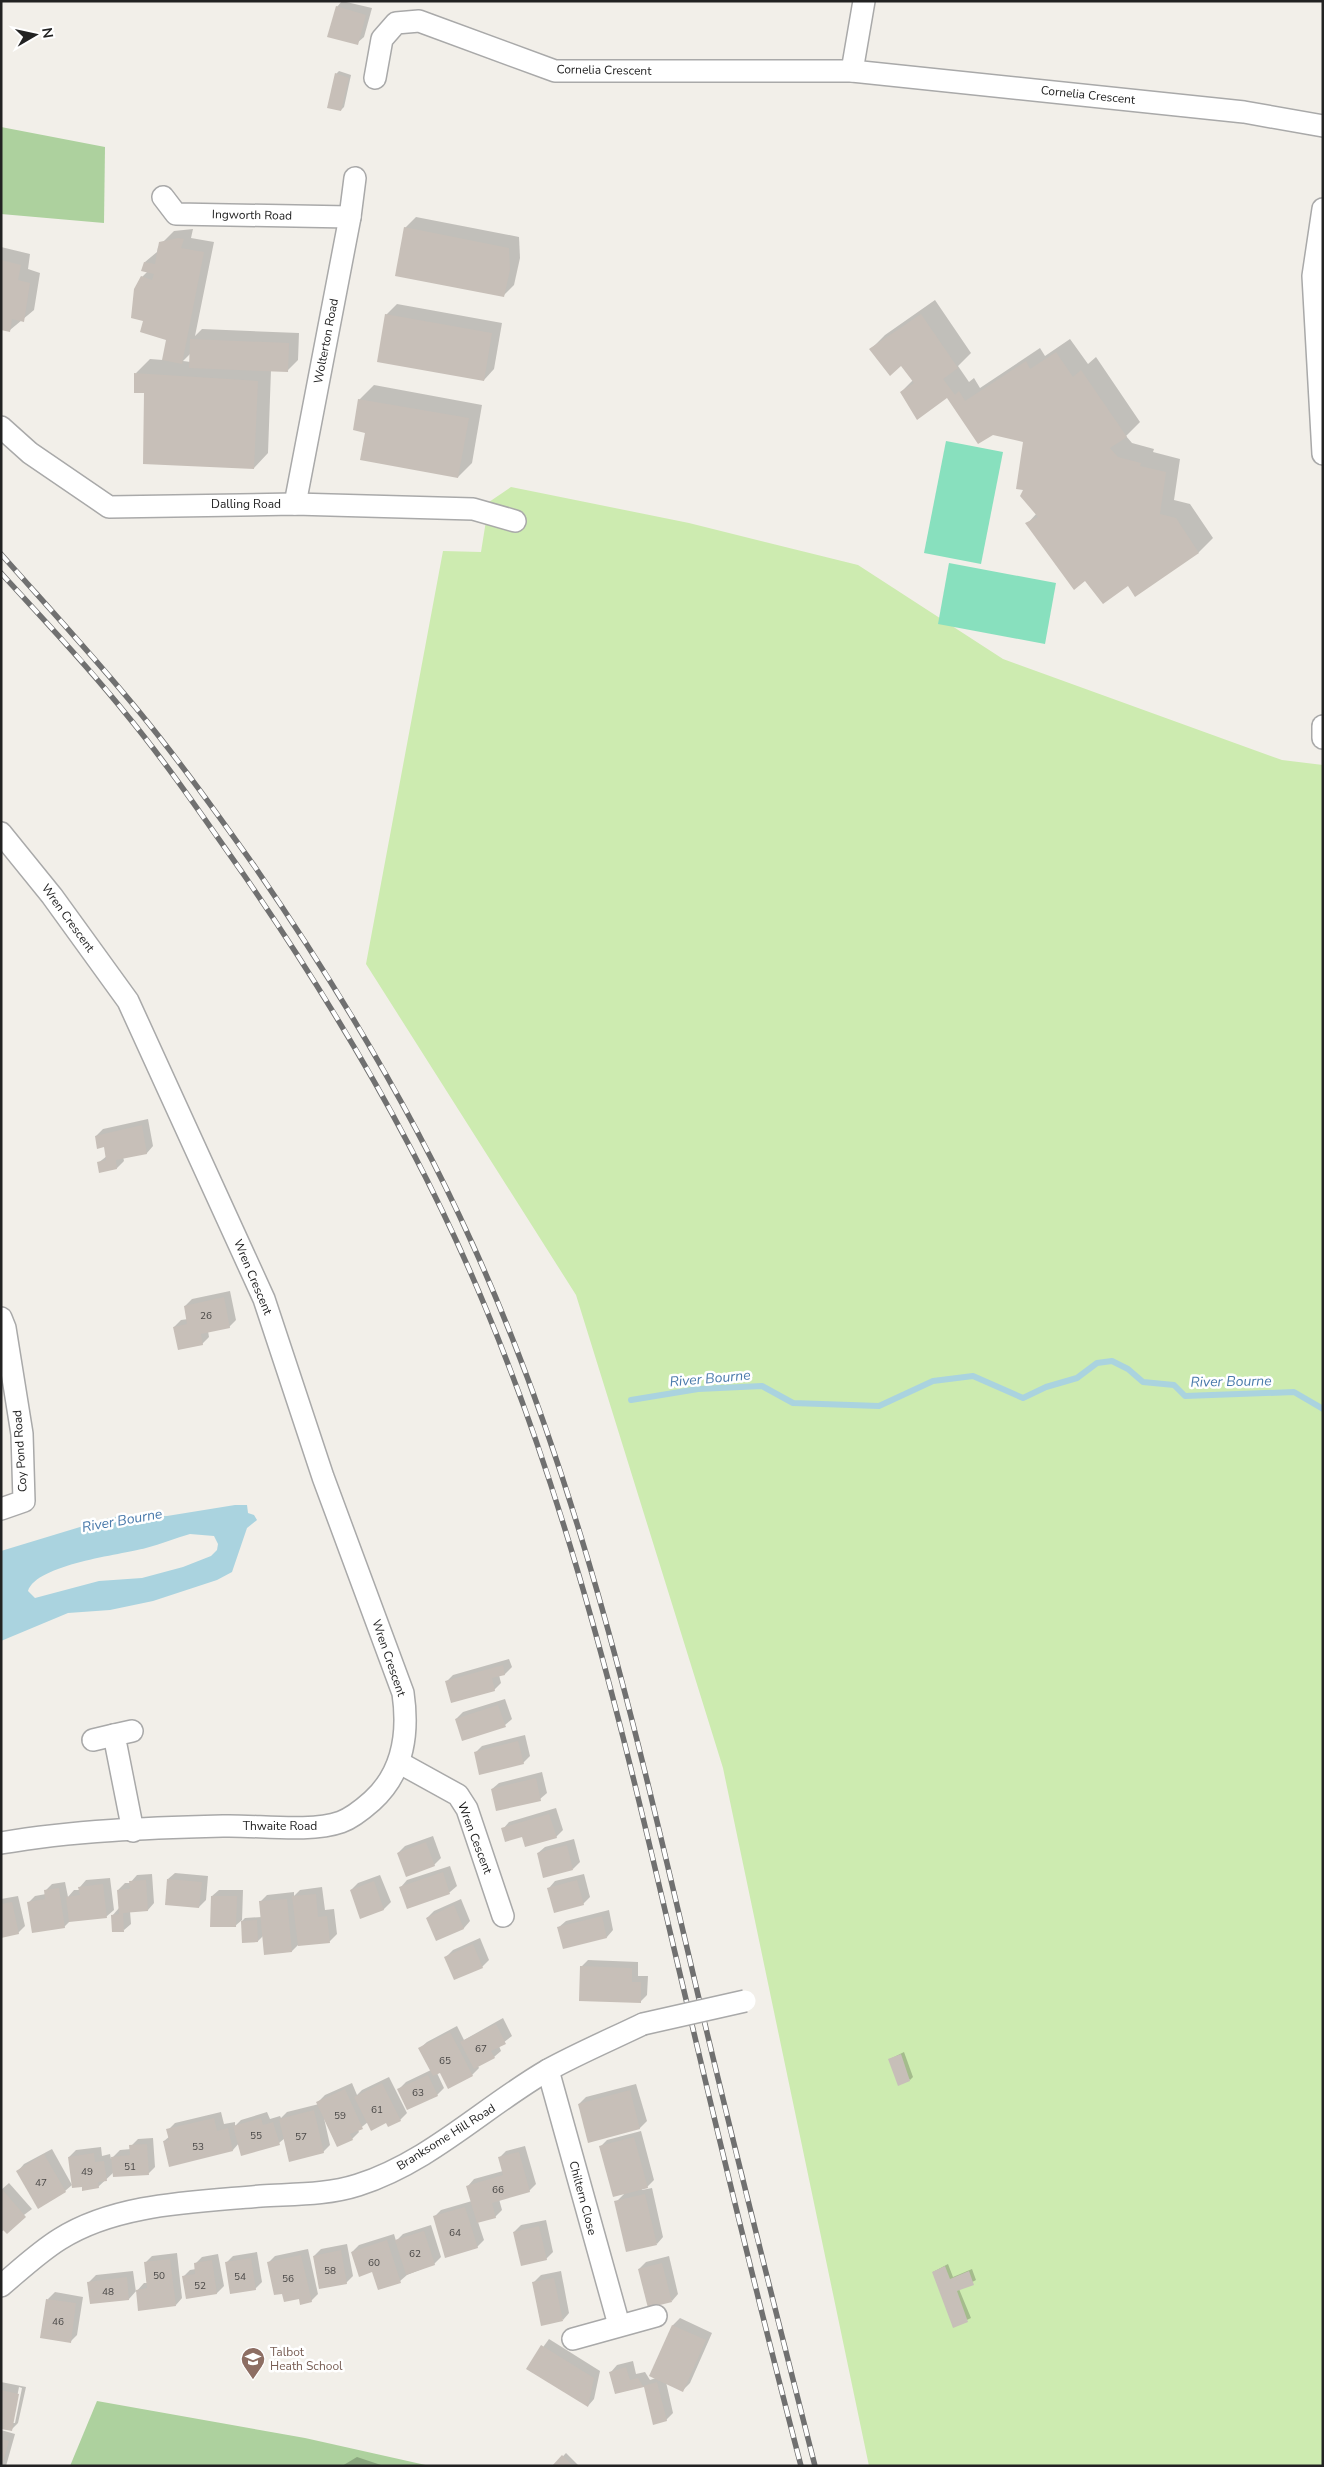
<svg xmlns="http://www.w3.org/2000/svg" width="1324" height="2467" font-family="'Nunito Sans',sans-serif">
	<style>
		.grass { fill: #cdebb0 }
		.forest { fill: #add19e }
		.pitch { fill: #88e0be }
		.water { fill: #aad3df; fill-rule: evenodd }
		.shadow { fill: #0003; fill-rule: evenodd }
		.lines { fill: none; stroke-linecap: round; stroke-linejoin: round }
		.stream { stroke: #aad3df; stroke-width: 6 }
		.building { fill: #c7bfb8 }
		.street-casing { stroke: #a9a9a9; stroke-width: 24 }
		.street { stroke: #fff; stroke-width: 21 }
		.rail-casing { stroke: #707070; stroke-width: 5.5 }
		.rail { stroke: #fff; stroke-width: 4; stroke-dasharray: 11; stroke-linecap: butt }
		.street-bridge-casing { stroke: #a9a9a9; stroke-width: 24; stroke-linecap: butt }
		.street-bridge { stroke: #fff; stroke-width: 21 }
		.labels { text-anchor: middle; stroke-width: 5; stroke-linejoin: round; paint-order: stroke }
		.number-label { font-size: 10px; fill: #4b4948 }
		.street-label { font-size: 12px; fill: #222; stroke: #fff }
		.education-label { font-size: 12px; fill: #785e54; stroke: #fff; text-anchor: start }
		.water-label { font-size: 14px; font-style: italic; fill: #4a7aab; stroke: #fff }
	</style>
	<rect width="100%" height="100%" fill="#f2efe9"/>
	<path class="grass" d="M511,487L689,523L858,565L1003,659L1282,760L1323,765V2466H869L723,1768L576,1295L366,964L443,551L481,552L489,502Z"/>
	<g class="forest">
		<path d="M1,127L105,147L104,223L1,214Z"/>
		<path d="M97,2401L305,2438L430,2466H70Z"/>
	</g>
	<g class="pitch">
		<path d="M946,441L1003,452L981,564L924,553Z"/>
		<path d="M949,563L1056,583L1045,644L938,624Z"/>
	</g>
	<path class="water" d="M235,1505H247L248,1513L254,1515L257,1520L247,1528L232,1572L217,1580L153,1601L110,1610L68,1613L1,1641V1551L113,1517L167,1516ZM190,1534L214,1536L218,1544L217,1550L211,1556L183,1567L142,1578L99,1581L35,1598L28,1591C37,1564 120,1555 146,1548C161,1544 176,1538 190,1534Z"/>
	<g class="shadow">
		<path d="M342,1L372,8L364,37L357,43L337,7Z"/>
		<path d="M339,71L351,75L344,107L341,110L336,74Z"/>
		<path d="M416,217L519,237L520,258L514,285L503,296L405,228Z"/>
		<path d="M193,229L191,238L214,242L195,336L202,329L299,333L298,360L288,370H271L268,453L254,468L145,392L136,373L150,359L163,360L167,339L144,320L142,277L148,271L145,262L157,252L158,247L174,231ZM191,353V362L183,361Z"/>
		<path d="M1,247L30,254L28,269L40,273L34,310L10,330L1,328Z"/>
		<path d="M935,300L971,353L958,366L969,382L974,378L980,388L1040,348L1045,356L1070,339L1088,364L1096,357L1140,422L1126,436L1132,443L1154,449L1153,452L1180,459L1174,500L1190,504L1213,538L1199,552L1135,596L1128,584L1086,579L1027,524L1037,513L1025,489L1024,441L948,397L901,392L913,380L902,365L871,349L885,335Z"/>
		<path d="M397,304L502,323L494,369L484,380L386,315Z"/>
		<path d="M374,385L482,405L472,463L458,477L366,432L359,400Z"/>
		<path d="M148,1119L153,1146L147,1153L123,1157L124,1161L117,1168L98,1163L107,1156L105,1146L96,1136L103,1129Z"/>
		<path d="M230,1291L236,1320L229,1327L208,1331L209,1337L202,1344L174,1327L181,1320L188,1319L185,1306L192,1299Z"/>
		<path d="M509,1659L512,1667L505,1674L499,1675L501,1683L494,1690L446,1682L453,1675Z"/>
		<path d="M505,1699L512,1719L505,1725L456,1719L463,1712Z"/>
		<path d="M525,1735L530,1756L523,1763L475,1753L482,1746Z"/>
		<path d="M542,1772L547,1793L540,1799L492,1789L499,1783Z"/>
		<path d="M556,1808L563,1830L556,1837L523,1835L503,1829L509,1822Z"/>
		<path d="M433,1836L441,1858L434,1865L398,1853L405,1846Z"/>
		<path d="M574,1839L580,1862L573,1869L538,1853L545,1847Z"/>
		<path d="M450,1866L457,1886L450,1892L408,1907L401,1887L407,1880Z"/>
		<path d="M175,1873L208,1876L206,1900L199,1907L168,1879Z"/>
		<path d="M152,1874L154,1903L148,1910L130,1911L131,1924L124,1930L112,1916L119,1908L118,1890L125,1883H130L137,1875Z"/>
		<path d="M584,1874L590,1897L583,1904L549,1888L555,1881Z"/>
		<path d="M380,1875L391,1902L384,1909L361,1917L351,1890L358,1883Z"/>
		<path d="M110,1878L114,1910L107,1916L70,1921L64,1927L29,1902L35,1896L46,1894L45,1891L52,1884L65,1882L68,1897L74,1890H80V1887L86,1880Z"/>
		<path d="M322,1887L325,1910L334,1909L337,1934L330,1941L298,1945L292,1951L263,1936L258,1941L243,1942L242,1920L235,1926L212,1896L219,1890H243L242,1921L245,1918L262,1917L260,1902L267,1895L294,1892V1896L300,1890Z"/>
		<path d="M18,1896L25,1926L18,1933L1,1937V1899Z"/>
		<path d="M461,1899L470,1921L464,1928L437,1939L427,1918L434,1911Z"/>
		<path d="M609,1910L613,1930L607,1937L559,1927L566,1921Z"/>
		<path d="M480,1938L489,1960L482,1967L446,1957L453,1950Z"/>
		<path d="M588,1960L638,1962V1976H648L647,1995L640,2002L581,1967Z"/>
		<path d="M503,2018L512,2036L499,2046L501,2051L494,2057L478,2066L479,2068L472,2075L440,2071L437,2073L444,2088L437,2095L399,2089L406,2082L431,2070L420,2048L427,2042L457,2026L464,2040Z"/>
		<path d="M904,2052L913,2077L910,2080L890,2059Z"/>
		<path d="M389,2077L407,2113L400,2120L368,2122L358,2130L359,2132L352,2139L324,2118L330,2145L323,2152L285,2138L279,2143H239L233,2150L164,2141L170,2136L168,2130L175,2123L221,2112L224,2124L235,2122V2126L241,2120L267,2112L270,2119L280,2116L281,2118L287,2112L319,2104L318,2102L325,2095L352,2083L357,2095L362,2090Z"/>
		<path d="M636,2084L647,2121L640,2128L589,2141L579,2104L586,2097Z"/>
		<path d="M641,2131L654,2180L647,2187L641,2188L642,2190L652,2188L663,2237L657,2244L616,2202L625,2193L601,2146L607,2140Z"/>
		<path d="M153,2138L155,2167L149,2173L114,2172L98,2187L69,2157L76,2150L101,2147L102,2156L110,2154L111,2159L120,2150L131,2149V2146L138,2139Z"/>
		<path d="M525,2146L536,2184L529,2191L499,2199L502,2210L495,2217L478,2222L484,2240L477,2247L434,2217L441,2210L472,2201L468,2186L474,2179L503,2171L499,2158L506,2151Z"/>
		<path d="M52,2149L72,2185L65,2191L18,2171L24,2164Z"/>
		<path d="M9,2183L32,2209L1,2232V2190Z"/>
		<path d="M546,2220L553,2252L546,2259L514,2232L521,2225Z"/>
		<path d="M431,2225L441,2257L434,2264L407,2275L400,2281L373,2271L352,2252L359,2245L394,2234L396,2241L403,2234Z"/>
		<path d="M347,2244L353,2276L346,2283L314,2256L321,2249Z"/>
		<path d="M308,2249L318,2294L311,2301L283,2292L268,2263L275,2256Z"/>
		<path d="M257,2252L262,2282L255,2289L226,2263L233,2256Z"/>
		<path d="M177,2253L182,2298L176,2305L137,2290L129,2299L89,2282L96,2275L133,2271L136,2292L144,2283H147L145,2263L152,2256Z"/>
		<path d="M218,2254L224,2286L217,2293L187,2298L183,2277L190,2270L196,2269L195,2264L202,2257Z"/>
		<path d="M669,2256L678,2294L672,2301L639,2269L646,2262Z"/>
		<path d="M948,2264L953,2277L972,2269L976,2280L959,2289L971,2318L954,2326L933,2272Z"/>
		<path d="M561,2271L569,2313L563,2320L534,2282L541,2275Z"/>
		<path d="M55,2292L83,2297L77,2335L70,2342L48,2299Z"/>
		<path d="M680,2318L712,2333L690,2383L683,2390L666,2382L673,2413L666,2420L645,2386L616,2393L611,2372L617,2365L633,2361L636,2374L645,2372L650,2380L656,2378L651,2376L673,2325Z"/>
		<path d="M549,2339L600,2371L594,2399L588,2406L528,2368Z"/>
		<path d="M1,2382L26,2387L18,2423L11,2430L1,2427ZM19,2387L22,2388L15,2423H12Z"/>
		<path d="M1,2430L15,2434L6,2466H1Z"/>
		<path d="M566,2453L579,2466H554Z"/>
		<path d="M357,2457L384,2466H342Z"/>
	</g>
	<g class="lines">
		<path class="stream" d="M631,1400L698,1389L762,1386L793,1403L879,1406L933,1381L973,1376L1023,1398L1046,1387L1077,1378L1097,1363L1112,1361L1128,1369L1143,1382L1174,1385L1185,1396L1294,1392L1323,1409"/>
	</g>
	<g class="building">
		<path d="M336,6L366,15L358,45L327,37Z"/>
		<path d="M335,73L349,78L341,111L327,108Z"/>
		<path d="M404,227L509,248L510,270L504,297L395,276Z"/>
		<path d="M178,238L184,239L181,248L204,252L182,364L162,360L166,340L140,332L143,321L131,318L134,289L141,276L152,280L154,274L141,271L144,262L155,264L159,242Z"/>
		<path d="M1,260L21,265L18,280L30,283L24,322L12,319L10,332L1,330Z"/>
		<path d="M385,314L492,333L484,381L377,362Z"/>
		<path d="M921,314L958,368L943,379L955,395L959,391L965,401L1026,361L1030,369L1056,352L1073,377L1081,370L1127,437L1110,448L1118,457L1141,463L1140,466L1166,472L1160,514L1176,518L1199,553L1135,597L1128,586L1103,604L1085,581L1074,590L1025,523L1038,517L1020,496L1023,490L1016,489L1023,442L993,435L978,444L947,398L917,420L900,392L914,383L901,366L890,376L869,349Z"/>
		<path d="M190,339L289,343L288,372L189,368Z"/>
		<path d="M134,373L258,381L254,469L143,464L144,393H134Z"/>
		<path d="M358,399L469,418L458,478L360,460L365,433L353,430Z"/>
		<path d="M142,1125L147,1154L116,1160L117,1169L99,1173L97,1162L106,1160L104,1147L97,1149L95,1136Z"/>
		<path d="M224,1297L230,1328L201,1334L203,1345L178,1350L173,1327L187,1324L184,1306Z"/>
		<path d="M503,1665L505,1675L492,1678L495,1691L451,1703L445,1681Z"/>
		<path d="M498,1705L506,1727L462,1741L455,1719Z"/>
		<path d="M518,1741L524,1764L479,1775L474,1752Z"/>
		<path d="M536,1778L541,1801L496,1811L491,1789Z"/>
		<path d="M549,1814L557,1838L525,1847L522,1837L505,1842L501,1828Z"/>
		<path d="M426,1842L435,1866L406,1877L397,1853Z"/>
		<path d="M567,1845L573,1870L543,1878L537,1853Z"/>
		<path d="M443,1872L450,1894L407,1909L399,1887Z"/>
		<path d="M167,1879L202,1882L199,1908L165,1905Z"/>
		<path d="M146,1880L148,1911L123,1913L124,1932H112L111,1915L119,1914L117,1890L130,1889L129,1881Z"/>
		<path d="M577,1880L584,1905L554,1913L547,1888Z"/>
		<path d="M374,1881L384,1910L360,1919L350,1890Z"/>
		<path d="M103,1884L107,1918L69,1922L66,1897L80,1895L78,1887Z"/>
		<path d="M59,1888L65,1928L32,1933L27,1902L45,1899L44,1890Z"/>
		<path d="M316,1894L318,1917L327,1916L330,1943L298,1946L292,1896Z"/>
		<path d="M211,1896H237L236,1927H210Z"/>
		<path d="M287,1899L292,1952L264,1955L259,1901Z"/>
		<path d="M12,1902L19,1934L1,1938V1904Z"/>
		<path d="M454,1905L464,1929L436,1941L426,1918Z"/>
		<path d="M602,1916L607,1938L563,1949L557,1927Z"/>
		<path d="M257,1920L258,1942L242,1943L241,1921Z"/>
		<path d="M473,1944L483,1968L454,1980L444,1957Z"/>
		<path d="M580,1966L632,1968V1982H641V2003L579,2001Z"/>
		<path d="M496,2024L506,2044L491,2051L495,2058L474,2069L460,2042Z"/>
		<path d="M450,2032L473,2076L448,2089L440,2073L433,2076L418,2048Z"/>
		<path d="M901,2054L910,2081L898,2086L888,2059Z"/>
		<path d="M428,2075L438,2096L407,2110L397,2089Z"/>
		<path d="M382,2083L401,2121L388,2127L386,2123L371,2131L354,2097Z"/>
		<path d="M345,2089L363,2129L350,2134L353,2140L337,2147L316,2102Z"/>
		<path d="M630,2090L640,2129L588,2143L578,2104Z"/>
		<path d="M314,2110L324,2153L289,2162L279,2119Z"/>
		<path d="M214,2118L217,2131L228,2128L233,2151L169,2167L163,2141L169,2140L166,2129Z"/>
		<path d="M261,2118L263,2125L273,2122L280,2145L241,2156L233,2126Z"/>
		<path d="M634,2137L648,2188L613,2197L599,2146Z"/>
		<path d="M147,2144L149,2175L113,2177L111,2157L130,2155L129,2145Z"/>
		<path d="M519,2152L530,2192L492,2203L496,2218L477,2223L466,2186L503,2175L498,2157Z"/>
		<path d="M94,2153L95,2162L104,2161L107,2181L98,2182L99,2188L82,2191V2187L72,2188L68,2157Z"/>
		<path d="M44,2154L66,2192L38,2209L16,2171Z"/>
		<path d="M1,2188L26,2217L7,2234L1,2228Z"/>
		<path d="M645,2194L657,2245L626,2252L614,2201Z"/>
		<path d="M465,2207L478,2248L445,2258L433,2216Z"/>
		<path d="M539,2226L547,2260L521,2266L513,2232Z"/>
		<path d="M424,2231L435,2265L406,2275L395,2240Z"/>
		<path d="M387,2240L401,2283L378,2290L372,2272L359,2277L351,2252Z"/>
		<path d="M341,2250L347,2284L319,2289L313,2256Z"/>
		<path d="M301,2255L312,2302L300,2305L299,2299L284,2302L282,2294L274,2295L267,2262Z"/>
		<path d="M251,2258L256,2290L230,2294L225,2262Z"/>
		<path d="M170,2259L176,2306L138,2311L136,2290L147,2288L144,2262Z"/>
		<path d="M212,2260L217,2294L186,2299L182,2276L195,2274L194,2263Z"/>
		<path d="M662,2263L672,2302L648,2308L638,2269Z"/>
		<path d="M945,2266L950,2279L969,2271L974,2285L957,2291L968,2322L953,2328L932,2272Z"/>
		<path d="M127,2277L129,2300L90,2304L87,2282Z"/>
		<path d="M554,2278L563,2321L541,2326L532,2282Z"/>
		<path d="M46,2299L76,2303L71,2343L40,2338Z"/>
		<path d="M672,2325L706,2340L683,2392L649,2376Z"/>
		<path d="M541,2345L594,2378L588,2407L526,2369Z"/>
		<path d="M626,2367L630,2380L638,2378L643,2386L657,2382L667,2421L653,2425L644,2387L615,2394L609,2372Z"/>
		<path d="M1,2390L19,2394L12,2431L1,2429Z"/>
		<path d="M1,2439L9,2441L2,2465H1Z"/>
		<path d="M562,2455L573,2466H552Z"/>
	</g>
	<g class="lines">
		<g class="street-casing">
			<g id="street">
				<path d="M852,71L864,1"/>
				<path d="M375,78L382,39L396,23L419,21L555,71H852L1244,112L1323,126"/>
				<path d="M163,197L176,214L350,217"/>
				<path d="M1323,209L1313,276L1323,454"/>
				<path d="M1,427L30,453L109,507L295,504L473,509L515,521"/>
				<path d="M295,504L350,217L355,178"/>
				<path d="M1323,726V738"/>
				<path d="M1,833L52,896L128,1001L264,1299L323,1477L403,1693C409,1734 403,1773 372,1801C363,1809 352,1818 341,1822C310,1833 258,1825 224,1826C150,1828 74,1830 1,1843"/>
				<path d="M1,1318L5,1328L22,1434L24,1501L1,1509"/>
				<path d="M132,1731L114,1735L133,1831"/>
				<path d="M93,1740L114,1735"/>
				<path d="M400,1763L458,1795L467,1809L503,1916"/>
				<path d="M548,2070L619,2325"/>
				<path d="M1,2286C20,2270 39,2252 60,2239C117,2203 196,2202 261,2196C294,2194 327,2195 358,2185C430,2162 484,2107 548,2070C579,2053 612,2039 643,2024"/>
				<path d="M573,2339L656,2316"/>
			</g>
		</g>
		<use href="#street" class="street"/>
		<g class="rail-casing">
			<g id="rail">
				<path d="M1,554C48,607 96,659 141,714C181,763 218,815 255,867C337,986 412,1110 472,1243C579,1478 636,1731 695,1982C733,2144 774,2305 815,2466"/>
				<path d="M1,573C43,619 87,665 126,714C168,765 206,821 244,875C337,1010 421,1152 484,1304C572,1514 624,1735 676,1957C716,2127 757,2297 801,2466"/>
			</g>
		</g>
		<use href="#rail" class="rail"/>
		<g class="street-bridge-casing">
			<path id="street-bridge" d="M643,2024L745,2001"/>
		</g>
		<use href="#street-bridge" class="street-bridge"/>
	</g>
	<defs>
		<g id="school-pin" transform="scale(1.25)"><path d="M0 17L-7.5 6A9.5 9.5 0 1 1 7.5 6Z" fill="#8d6e63" stroke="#fff"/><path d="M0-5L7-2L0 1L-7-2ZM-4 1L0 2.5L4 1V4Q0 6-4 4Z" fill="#fff"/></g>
	</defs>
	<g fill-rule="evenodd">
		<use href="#school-pin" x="253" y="2359"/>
	</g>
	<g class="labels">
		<g class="number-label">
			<text x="206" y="1319">26</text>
			<text x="481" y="2052">67</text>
			<text x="445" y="2064">65</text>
			<text x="418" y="2096">63</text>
			<text x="377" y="2113">61</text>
			<text x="340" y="2119">59</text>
			<text x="256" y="2139">55</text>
			<text x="301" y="2140">57</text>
			<text x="198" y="2150">53</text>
			<text x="130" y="2170">51</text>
			<text x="87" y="2175">49</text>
			<text x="41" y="2186">47</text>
			<text x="498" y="2193">66</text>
			<text x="455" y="2236">64</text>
			<text x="415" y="2257">62</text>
			<text x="374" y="2266">60</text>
			<text x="330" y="2274">58</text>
			<text x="159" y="2279">50</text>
			<text x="240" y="2280">54</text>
			<text x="288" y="2282">56</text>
			<text x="200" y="2289">52</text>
			<text x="108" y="2295">48</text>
			<text x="58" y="2325">46</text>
		</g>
		<g class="street-label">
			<text transform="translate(604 70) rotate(1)" y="4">Cornelia Crescent</text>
			<text transform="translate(1088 95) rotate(6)" y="4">Cornelia Crescent</text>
			<text transform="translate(252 215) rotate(1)" y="4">Ingworth Road</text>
			<text transform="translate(326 341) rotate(-79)" y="4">Wolterton Road</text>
			<text x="246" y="508">Dalling Road</text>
			<text transform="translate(68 918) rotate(54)" y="4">Wren Crescent</text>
			<text transform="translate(253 1277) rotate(67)" y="4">Wren Crescent</text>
			<text transform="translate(20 1451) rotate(-94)" y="4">Coy Pond Road</text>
			<text transform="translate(389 1658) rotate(71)" y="4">Wren Crescent</text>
			<text x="280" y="1830">Thwaite Road</text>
			<text transform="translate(475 1838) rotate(69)" y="4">Wren Cescent</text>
			<text transform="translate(446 2137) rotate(-32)" y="4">Branksome Hill Road</text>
			<text transform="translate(583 2198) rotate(75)" y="4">Chiltern Close</text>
		</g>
		<g class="education-label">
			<text x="270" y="2356">Talbot<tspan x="270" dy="14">Heath School</tspan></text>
		</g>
		<g class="water-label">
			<text transform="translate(710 1378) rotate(-5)" y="5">River Bourne</text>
			<text transform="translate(1231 1381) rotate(-1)" y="5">River Bourne</text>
			<text transform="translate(122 1520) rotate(-10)" y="5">River Bourne</text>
		</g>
	</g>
	<rect width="1324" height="2467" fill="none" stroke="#222222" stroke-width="5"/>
	<g transform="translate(35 35) rotate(81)" stroke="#ffffff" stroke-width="4" paint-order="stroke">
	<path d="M0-4L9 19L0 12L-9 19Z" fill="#222222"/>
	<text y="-8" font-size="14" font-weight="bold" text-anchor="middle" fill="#222222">N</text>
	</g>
</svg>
